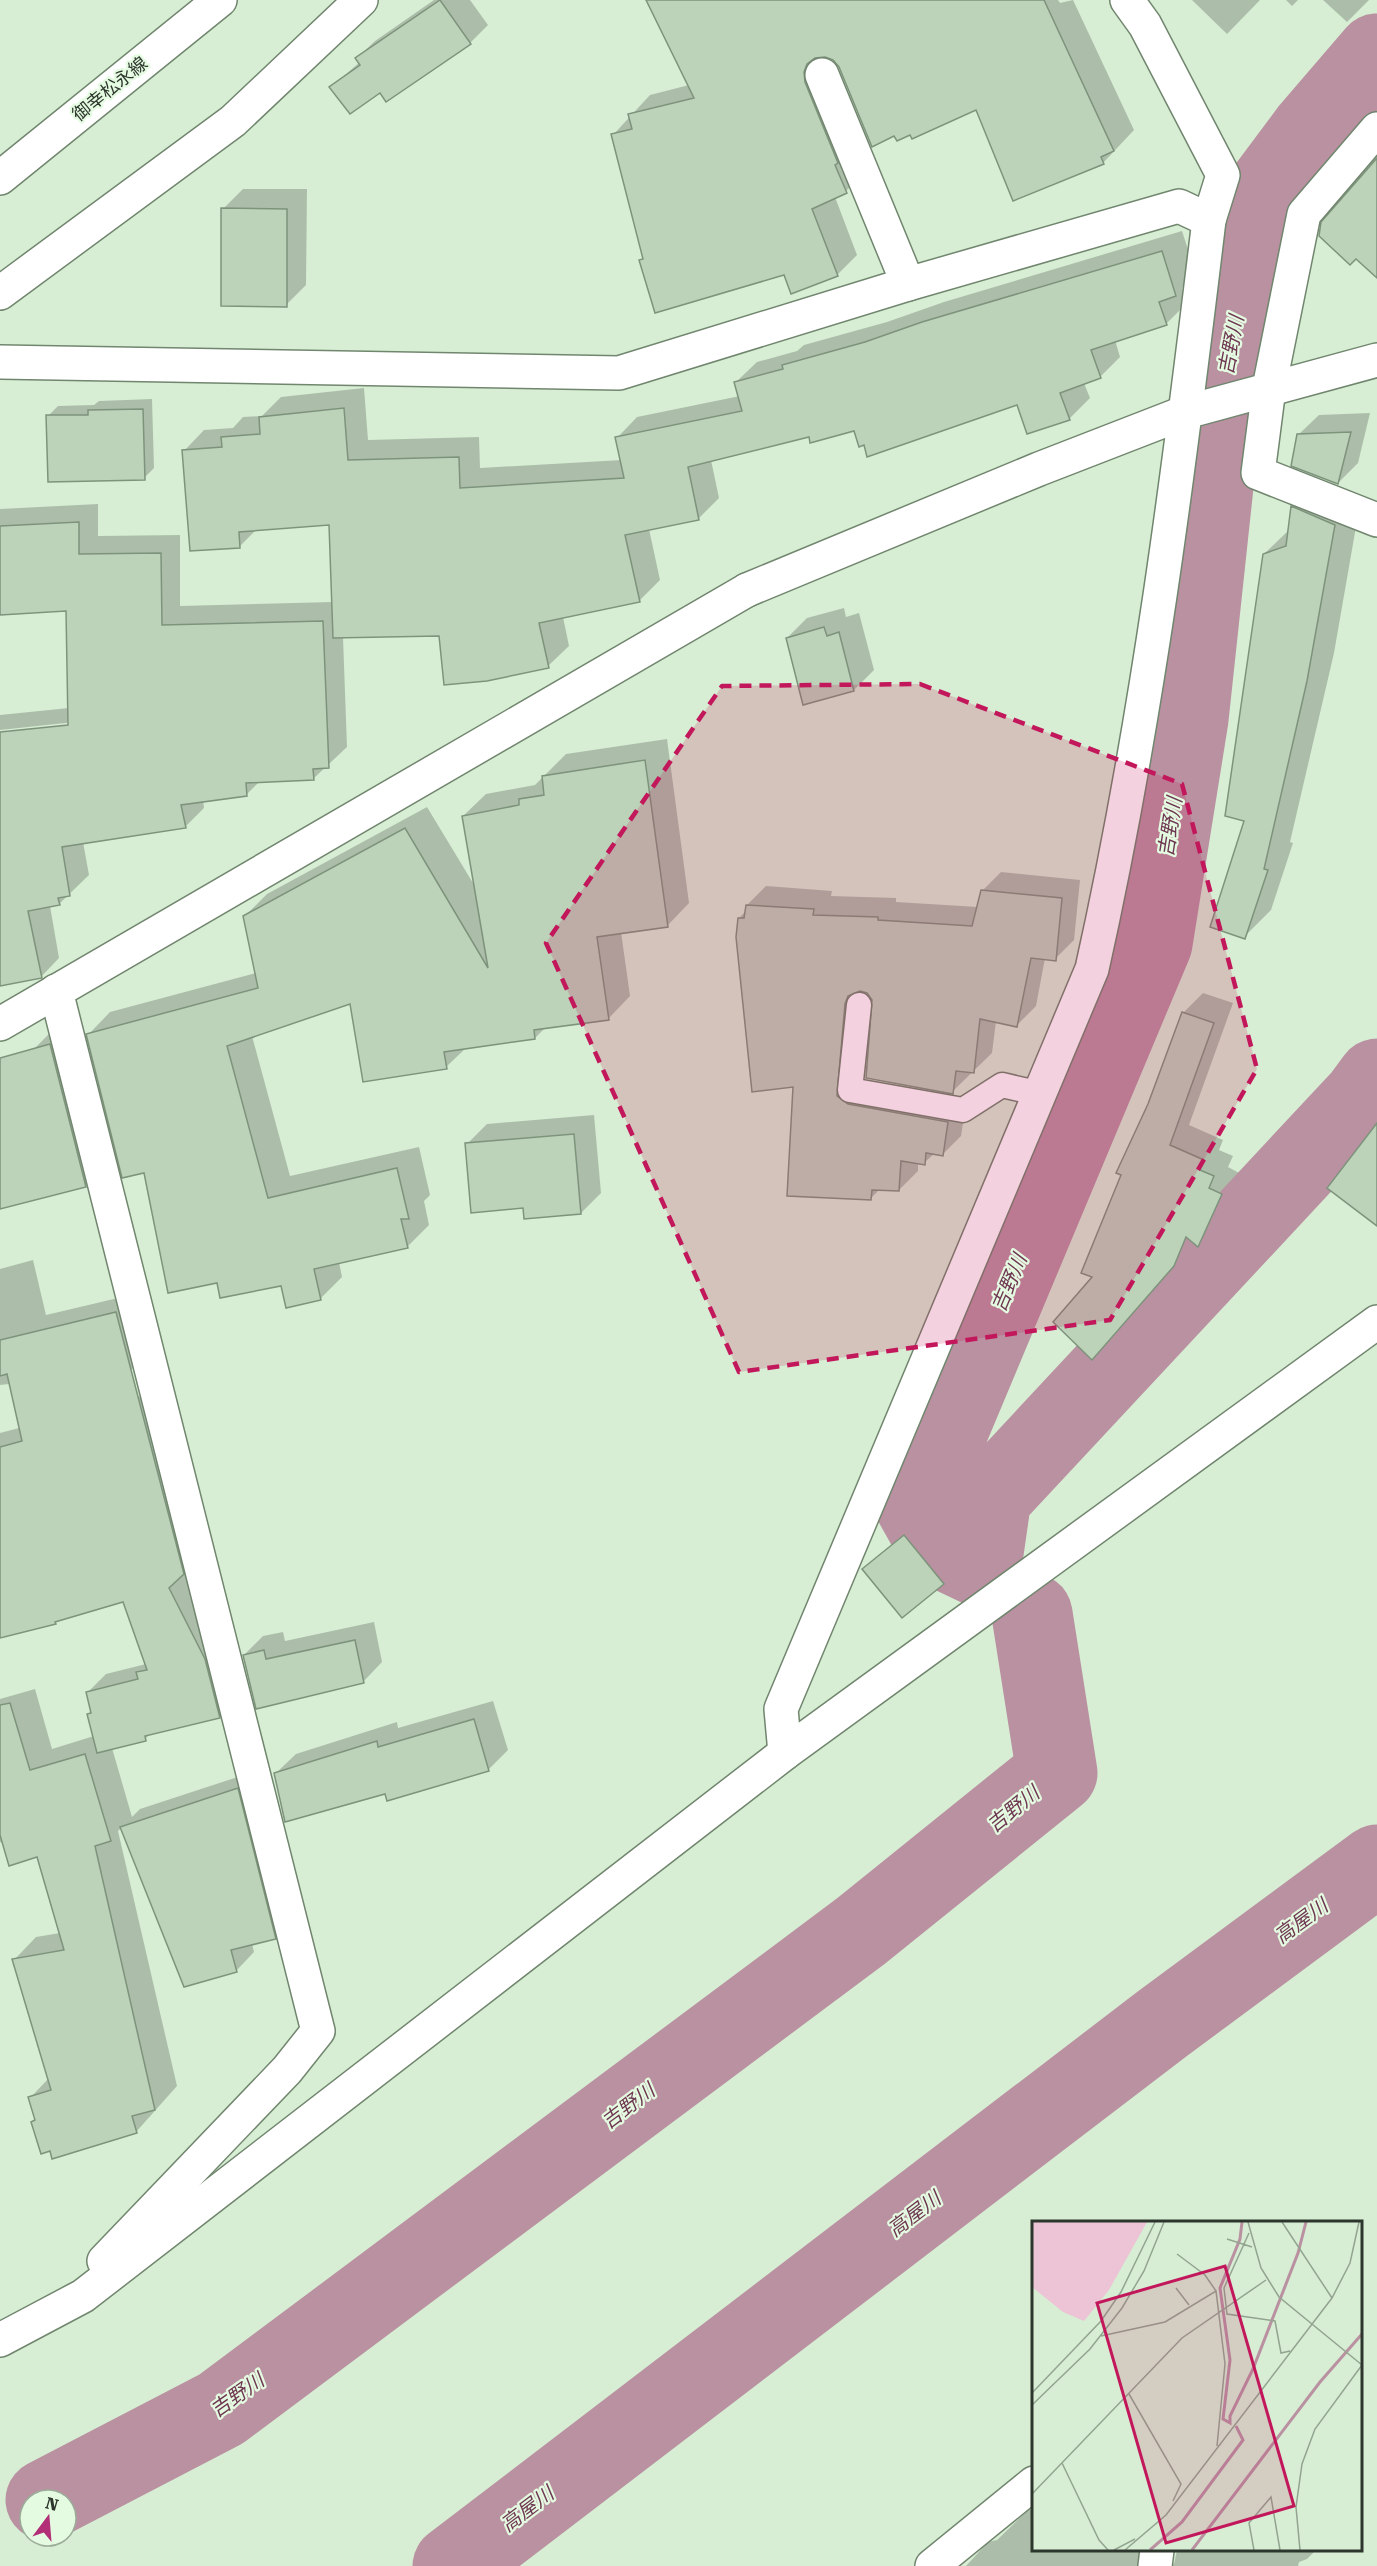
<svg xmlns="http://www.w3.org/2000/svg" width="1377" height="2566" font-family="'Roboto Serif','Noto Sans JP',serif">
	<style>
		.shadow { fill: #0003 }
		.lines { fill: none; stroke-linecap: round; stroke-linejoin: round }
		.river { stroke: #b991a1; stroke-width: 81 }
		.building { fill: #bcd3b9; stroke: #7e937c; stroke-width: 1.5 }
		.lane-casing { stroke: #71866e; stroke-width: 27 }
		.street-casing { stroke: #71866e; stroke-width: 36 }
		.secondary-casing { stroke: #71866e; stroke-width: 36 }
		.lane { stroke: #fff; stroke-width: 24 }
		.street { stroke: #fff; stroke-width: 33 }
		.secondary { stroke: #fff; stroke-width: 33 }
		.marked { fill: #c2185b; fill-opacity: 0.2; stroke: #c2185b; stroke-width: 4.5; stroke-dasharray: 12 8; stroke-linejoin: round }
		.labels { text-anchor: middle; stroke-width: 4.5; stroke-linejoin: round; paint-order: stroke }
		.street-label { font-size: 18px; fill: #2d362c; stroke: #e4fbe1 }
		.water-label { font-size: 20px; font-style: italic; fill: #6f3852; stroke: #e4fbe1 }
		.inset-river { fill: none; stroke: #b991a1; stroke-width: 3 }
		.inset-road { fill: none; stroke: #93a491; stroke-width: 1.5 }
		.view { fill: #c2185b; fill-opacity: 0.15; stroke: #c2185b; stroke-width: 3 }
		.inset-edge { fill: none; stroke: #2d362c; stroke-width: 3 }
	</style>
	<rect width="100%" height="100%" fill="#d7eed4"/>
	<g class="shadow">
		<path d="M434,0H470L488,25L470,43L380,91L331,87L360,62L357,58L375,41Z"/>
		<path d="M648,0H1058L1060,3L1073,0L1134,130L1103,163L976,108L840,67L834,59L823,54L866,171L846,191L835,197L857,255L837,275L641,261L644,257L613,135L650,95L689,85Z"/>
		<path d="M1192,0H1260L1227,34Z"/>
		<path d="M1286,0H1298L1292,6Z"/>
		<path d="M1323,0H1369L1347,22Z"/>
		<path d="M243,189H307L306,285L286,305L223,209Z"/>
		<path d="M1182,231L1196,274L1182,288L1187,303L1166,324L1115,340L1120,357L1100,377L1084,383L1090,398L1069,419L1018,403L865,443L855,429L810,435L711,460L719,498L698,519L649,529L660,580L639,601L563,617L569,646L548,666L441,635L343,637L347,747L314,778L260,781L247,794L203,800L204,808L185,827L83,842L89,875L59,904L50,906L59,958L40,978L0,984V733L75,725V722L0,730V715L69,708L68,610L0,613V509L98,504V536L180,535V606L333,602L330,523L257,529L240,546L184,451L204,430L233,428L243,417L262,416L281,397L364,388L368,440L479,437L480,468L622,460L617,438L637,417L740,396L736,382L757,362L797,351L804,345L887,322L944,302Z"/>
		<path d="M152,399L154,468L144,478L48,416L58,406L94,405L99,401Z"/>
		<path d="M1370,413L1358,463L1338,483L1298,435L1319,415Z"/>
		<path d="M1319,480L1361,498L1334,653L1290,842L1293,843L1271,910L1244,937L1246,820L1264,554L1290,529L1292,507Z"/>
		<path d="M844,608L846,617L859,613L874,670L854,690L787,638L807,618Z"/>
		<path d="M667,739L689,903L667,926L621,932L630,996L608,1019L546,1027L535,1038L466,1048L446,1067L351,1002L252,1036L290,1176L419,1147L430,1195L424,1201L429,1225L407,1247L339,1262L342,1277L320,1299L282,1284L218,1281L145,1171L88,1035L110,1012L256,973L244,917L267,894L427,807L476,888L463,816L486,794L535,785L566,754Z"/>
		<path d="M1001,872L1080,880L1074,940L1055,959L1045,958L1036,1006L1017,1025L996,1021L992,1053L952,1092L874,999L863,990L855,1077L867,1086L966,1103L961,1136L942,1155L935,1153L924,1163L918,1162V1171L899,1190L880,1189L871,1198L795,1085L739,918L746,911L747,905L766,886L832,891L831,896L896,898V902L978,907L982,891Z"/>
		<path d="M1203,993L1233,1003L1189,1125L1223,1140L1219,1150L1233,1156L1228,1167L1241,1174L1218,1225L1198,1245L1194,1242L1092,1358L1094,1277L1149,1104L1183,1013Z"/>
		<path d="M53,1030L104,1167L85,1186L0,1198V1064L34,1049Z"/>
		<path d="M594,1115L601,1193L581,1213L525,1207L467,1144L487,1124Z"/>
		<path d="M33,1260L46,1315L135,1294L149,1352L130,1371L0,1385V1269Z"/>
		<path d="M161,1391L238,1697L219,1716L152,1732L145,1739L112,1748L132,1817L140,1809L256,1771L293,1920L275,1938L252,1944L254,1952L236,1971L122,1827L118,1831L177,2086L136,2132L51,2150L33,2122L36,2119L30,2098L49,2078L14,1960L36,1937L60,1933L38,1856L0,1842V1699L35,1689L52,1749L94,1736L88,1714L92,1711L87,1693L106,1674L146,1664L124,1601L59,1619L55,1623L0,1636V1433Z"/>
		<path d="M925,1516L963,1563L943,1583L864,1569Z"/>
		<path d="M374,1622L382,1662L363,1682L244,1655L263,1636L283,1632L285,1641Z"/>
		<path d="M493,1701L508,1750L488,1770L386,1792L276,1773L296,1754L397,1722L398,1728Z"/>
		<path d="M1028,2510H1034V2550H1158L1164,2560L1174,2564L1177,2550H1316L1307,2559L1299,2562L1298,2566H966L988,2542L997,2540Z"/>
	</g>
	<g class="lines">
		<g class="river">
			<path d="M1377,54L1310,132L1263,195L1225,374L1188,719L1152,943L916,1506L939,1547L981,1567L991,1497L1363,1098L1377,1079"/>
			<path d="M46,2500L221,2409L861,1931L1057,1773L1032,1614"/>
			<path d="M453,2566L1162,2024L1377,1865"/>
		</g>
	</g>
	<g class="building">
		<path d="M440,0L471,44L386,102L380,93L350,114L329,87L360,65L355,58Z"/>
		<path d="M646,0H1044L1114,151L1101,157L1104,164L1013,201L976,110L912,139L910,135L897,141L894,136L872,147L839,67L833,60L825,57L815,58L807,64L804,72L805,82L838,163L835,165L847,193L812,209L838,276L791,294L784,275L655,313L639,260L643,259L611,134L632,129L628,114L694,98Z"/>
		<path d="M1377,158V278L1356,259L1350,265L1319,236L1321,222Z"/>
		<path d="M221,208L287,209V307L221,306Z"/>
		<path d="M1162,251L1176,296L1159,302L1167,325L1091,350L1101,378L1060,393L1070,420L1027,434L1017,405L867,457L864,445L859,447L854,431L810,443L809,437L688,467L699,520L625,535L640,602L539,623L549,668L487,681L444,685L439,636L333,638L329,525L239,532L240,548L190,551L182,450L222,447L221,437L260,434L259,417L344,408L348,460L459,457L460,488L624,478L615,437L742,411L734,382L783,369L782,365L865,342L922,322Z"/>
		<path d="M143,409L145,480L48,482L46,415H88V410Z"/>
		<path d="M1351,432L1338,484L1291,466L1297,434Z"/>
		<path d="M1291,506L1335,525L1307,681L1264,869L1268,870L1245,939L1210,927L1244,821L1225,816L1263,554L1286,546Z"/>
		<path d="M79,522V554L161,553L162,625L323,621L329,768L313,769L314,780L246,783L247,796L181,805L186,828L62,847L70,896L58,898L60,905L28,911L42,978L0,986V732L68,725L66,611L0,615V526Z"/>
		<path d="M824,627L827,636L839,632L854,691L803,705L786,638Z"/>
		<path d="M645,760L668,927L597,937L609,1020L534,1030L535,1039L444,1052L447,1069L363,1082L350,1004L227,1046L268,1198L397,1168L409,1219H401L408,1248L314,1269L321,1300L286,1308L281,1286L220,1298L217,1283L168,1293L144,1173L122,1178L86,1034L258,988L243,916L405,828L488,968L462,816L519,805V799L544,795L542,776Z"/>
		<path d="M981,890L1062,898L1056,961L1031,958L1017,1027L980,1019L974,1073L956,1071L953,1094L866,1078L872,1000L867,993L860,991L848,996L845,1004L837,1096L848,1104L948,1122L943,1156L926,1153L925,1165L901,1161L899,1191L872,1190L871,1200L787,1196L793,1087L752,1092L736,937L738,918H744L746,905L814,909L813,915L878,917V920L972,926Z"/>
		<path d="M1182,1012L1214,1023L1170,1145L1204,1160L1200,1170L1214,1176L1209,1188L1222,1194L1198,1247L1186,1237L1174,1266L1092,1360L1053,1322L1092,1277L1081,1273L1121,1175L1116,1173L1148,1104Z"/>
		<path d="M50,1044L86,1187L0,1209V1058Z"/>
		<path d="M1377,1123V1226L1327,1188Z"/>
		<path d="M574,1134L581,1214L524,1219L523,1208L471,1213L465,1143Z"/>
		<path d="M116,1312L184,1574L169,1588L205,1659L220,1718L145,1736L146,1741L97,1753L87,1714L91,1713L86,1692L138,1679L136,1672L147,1670L123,1602L55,1622L56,1624L0,1638V1447L22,1441L7,1374L0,1376V1340Z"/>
		<path d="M904,1535L944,1584L902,1618L862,1569Z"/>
		<path d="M355,1640L364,1683L256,1709L243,1655L264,1650L266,1659Z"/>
		<path d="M10,1703L30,1770L85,1754L111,1841L95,1846L155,2110L132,2116L137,2133L52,2159L50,2151L41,2154L31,2122L35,2120L28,2097L51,2090L12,1959L64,1950L37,1857L9,1866L0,1835V1705Z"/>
		<path d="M474,1719L489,1771L387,1801L385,1794L285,1822L274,1773L377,1741L378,1747Z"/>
		<path d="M238,1788L276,1939L231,1950L237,1972L184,1987L120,1827Z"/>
	</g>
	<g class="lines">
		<g class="lane-casing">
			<path id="lane" d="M859,1005L850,1090L963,1110L1002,1085L1041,1094"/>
		</g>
		<g class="street-casing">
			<g id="street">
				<path d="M1127,0L1145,25L1223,175L1209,220"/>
				<path d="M822,75L908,284"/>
				<path d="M1377,129L1304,214L1269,388L1258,473L1377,520"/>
				<path d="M0,293L233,121L361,0"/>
				<path d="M0,362L619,373L908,284L1179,206L1209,220C1179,471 1147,723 1092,969L781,1709L785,1753"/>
				<path d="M56,991L318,2031L287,2070L104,2261"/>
				<path d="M0,1024L747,590"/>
				<path d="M0,2340L83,2296L785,1753L1377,1322"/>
				<path d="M932,2566L1034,2483"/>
				<path d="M1155,2566L1157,2550"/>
			</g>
		</g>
		<g class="secondary-casing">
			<g id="secondary">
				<path d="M0,178L220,0"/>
				<path d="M747,590L1039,469L1186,412L1377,360"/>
			</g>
		</g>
		<use href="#lane" class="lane"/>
		<use href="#street" class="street"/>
		<use href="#secondary" class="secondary"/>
	</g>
	<path class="marked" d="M920,684L1182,784L1257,1069L1110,1320L739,1372L546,943L722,686Z"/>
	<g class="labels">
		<g class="street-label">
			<text transform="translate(110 89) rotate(-39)" y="6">御幸松永線</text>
		</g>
		<g class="water-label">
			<text transform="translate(1231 345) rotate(-79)" y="7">吉野川</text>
			<text transform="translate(1170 827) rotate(-81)" y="7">吉野川</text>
			<text transform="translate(1009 1283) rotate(-67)" y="7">吉野川</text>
			<text transform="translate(1013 1809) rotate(-39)" y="7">吉野川</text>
			<text transform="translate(1301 1921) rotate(-36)" y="7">高屋川</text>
			<text transform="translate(628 2106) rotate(-37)" y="7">吉野川</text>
			<text transform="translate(914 2214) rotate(-37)" y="7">高屋川</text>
			<text transform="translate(237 2395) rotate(-35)" y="7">吉野川</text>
			<text transform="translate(527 2509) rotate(-37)" y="7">高屋川</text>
		</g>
	</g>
	<g transform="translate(1032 2221)">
		<rect width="330" height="330" fill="#d7eed4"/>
		<path d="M0,1H115L77,69L52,100L31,91L0,66Z" fill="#ecc4d5"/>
		<path class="inset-river" d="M210,1L208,18L188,67L198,139L191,198L198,202V195L221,148L266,32L274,1M118,329L150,301L211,219L204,205M160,329L288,161L330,113"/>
		<path class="inset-road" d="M216,1L229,47L247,76L330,144M250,1L300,77M217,12L192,67L195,93L243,100L249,132L258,130M195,18L220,26M145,33L173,54L184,70M144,67L157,84M69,115L133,101L184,70L193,143L185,225M0,172L69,100L89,71L123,1M97,173L149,263L141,280M0,184L58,128L90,87L112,50L132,1M30,242L67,319L76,329M0,273L150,117L234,59M82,329L103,318M93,329L134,294L300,77L318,42L327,1M222,329L217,302L239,276L248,329M268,329L264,286L270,243L283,208L330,144"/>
		<path class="view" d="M193,45L262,285L134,322L65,82Z"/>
		<rect width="330" height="330" class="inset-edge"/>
	</g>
	<g transform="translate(48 2518) rotate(16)"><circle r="28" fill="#e4fbe1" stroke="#9bac99" stroke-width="1.5"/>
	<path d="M0-4.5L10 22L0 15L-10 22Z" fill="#b22f77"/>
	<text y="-9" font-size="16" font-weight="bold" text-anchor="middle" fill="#2d362c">N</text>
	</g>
</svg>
